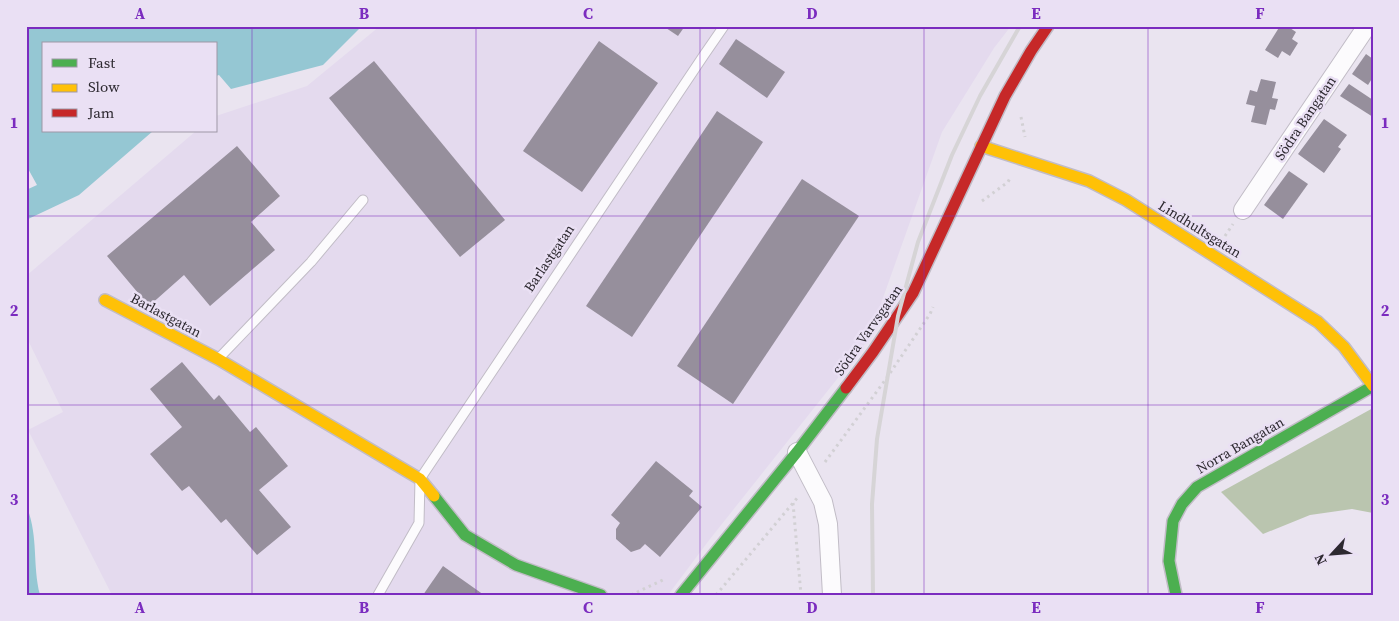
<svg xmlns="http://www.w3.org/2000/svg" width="1399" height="621" font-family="'Source Serif 4',serif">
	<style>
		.built { fill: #e4daee }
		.forest { fill: #bac5af }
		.water { fill: #95c7d3 }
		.building { fill: #968f9c }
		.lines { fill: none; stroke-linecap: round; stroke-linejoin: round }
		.lane-casing { stroke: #c1bcc6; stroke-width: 11 }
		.street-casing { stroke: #c1bcc6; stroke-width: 20 }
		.fast-casing { stroke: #c1bcc6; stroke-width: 14 }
		.slow-casing { stroke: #c1bcc6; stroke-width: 14 }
		.jam-casing { stroke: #c1bcc6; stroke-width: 14 }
		.path { stroke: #d2d0d4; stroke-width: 3; stroke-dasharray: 2.5 4; stroke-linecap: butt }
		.lane { stroke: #fcfbfd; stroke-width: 9 }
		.street { stroke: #fcfbfd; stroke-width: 18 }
		.fast { stroke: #4caf50; stroke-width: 11 }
		.slow { stroke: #ffc107; stroke-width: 11 }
		.jam { stroke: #c62828; stroke-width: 11 }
		.rail { stroke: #d6d4d6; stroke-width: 4 }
		.grid { fill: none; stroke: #7b2cbf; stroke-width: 1; stroke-opacity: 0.55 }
		.labels { text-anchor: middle; stroke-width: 5; stroke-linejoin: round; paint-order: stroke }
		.street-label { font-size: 14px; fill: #2d2930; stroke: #eae0f4 }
		.neatline { fill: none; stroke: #7b2cbf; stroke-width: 2 }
		.grid-label { font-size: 16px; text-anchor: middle; font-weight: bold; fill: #7b2cbf }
	</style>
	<rect width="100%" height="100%" fill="#eae4f0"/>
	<path class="built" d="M380,26H1011L994,48L942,132L868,340L710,539L668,595H112L28,430L63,412L26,336V276L196,131H216V116L307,86Z"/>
	<path class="forest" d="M1373,408V513L1352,509L1310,515L1263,534L1221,492Z"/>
	<g class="water">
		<path d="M26,26H362L323,65L231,89L219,75L216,76V44H44V131H153L79,195L26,220V190L37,185L26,165Z"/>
		<path d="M26,505C39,536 32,564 40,595H26Z"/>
	</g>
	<g class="building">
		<path d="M663,26H685L678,36Z"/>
		<path d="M1280,26H1287L1296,32L1292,39L1298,43L1290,56L1282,51L1278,58L1265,50Z"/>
		<path d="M736,39L785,72L767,98L719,64Z"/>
		<path d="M599,41L658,83L582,192L523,151Z"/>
		<path d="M1366,54L1373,59V77L1368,85L1352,74Z"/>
		<path d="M374,61L505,220L460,257L329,98Z"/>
		<path d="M1261,79L1276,82L1272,98L1278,99L1275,110L1270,109L1266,125L1251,122L1255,106L1246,104L1250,90L1257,92Z"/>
		<path d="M1349,84L1373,100V117L1340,96Z"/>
		<path d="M717,111L763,142L632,337L586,306Z"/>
		<path d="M1324,119L1347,135L1338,147L1341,149L1324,173L1298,154Z"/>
		<path d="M237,146L280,196L251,222L275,250L210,306L184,275L149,306L107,256Z"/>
		<path d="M1289,171L1308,184L1283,219L1264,205Z"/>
		<path d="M802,179L859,216L733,404L677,366Z"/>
		<path d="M182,362L214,400L219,395L250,432L256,427L288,466L259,490L291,527L257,555L226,519L221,523L189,486L182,491L150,454L182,427L150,389Z"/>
		<path d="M656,461L693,491L689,496L702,507L660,557L645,544L640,549L631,552L616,539V529L620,523L611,515Z"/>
		<path d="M443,566L484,595H423Z"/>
	</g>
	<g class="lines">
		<g class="lane-casing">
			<g id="lane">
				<path d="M220,357L311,262L363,200"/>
				<path d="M378,595L419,523L420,479L704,55L724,26"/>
			</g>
		</g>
		<g class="street-casing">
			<g id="street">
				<path d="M1243,210L1367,26"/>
				<path d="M797,452L823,502L828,524L832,595"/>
			</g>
		</g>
		<g class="fast-casing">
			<g id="fast">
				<path d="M434,496L465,535L516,565L601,595"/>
				<path d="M681,595L797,452L846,388"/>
				<path d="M1176,595L1169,561L1173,521L1182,504L1197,487L1373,386"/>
			</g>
		</g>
		<g class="slow-casing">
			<g id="slow">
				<path d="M981,146L1089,181L1126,200L1318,322L1344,347L1373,386"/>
				<path d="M105,300L218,359L420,479L434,496"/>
			</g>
		</g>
		<g class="jam-casing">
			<path id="jam" d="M846,388L873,352L913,293L1005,96L1031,51L1048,26"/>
		</g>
		<g class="path">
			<path d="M1021,117L1025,137"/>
			<path d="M982,201L1008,182L1010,178"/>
			<path d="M1225,236L1233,224"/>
			<path d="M825,462L886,379L930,314L933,307"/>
			<path d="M793,503L801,595"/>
			<path d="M631,595L663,580"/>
			<path d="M716,595L798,497"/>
		</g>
		<use href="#lane" class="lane"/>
		<use href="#street" class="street"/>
		<use href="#fast" class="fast"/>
		<use href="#slow" class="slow"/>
		<use href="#jam" class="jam"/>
		<path class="rail" d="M873,595L872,504L877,439L898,316L918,242L952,155L980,96L1020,26"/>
	</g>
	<path class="grid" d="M252,26V595M476,26V595M700,26V595M924,26V595M1148,26V595M26,216H1373M26,405H1373"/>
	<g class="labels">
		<g class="street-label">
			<text transform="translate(1305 118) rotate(-56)" y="5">Södra Bangatan</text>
			<text transform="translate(1200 229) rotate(32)" y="5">Lindhultsgatan</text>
			<text transform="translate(549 258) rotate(-56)" y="5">Barlastgatan</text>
			<text transform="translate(166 315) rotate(28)" y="5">Barlastgatan</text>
			<text transform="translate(868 330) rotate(-55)" y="5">Södra Varvsgatan</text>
			<text transform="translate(1240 445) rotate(-30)" y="5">Norra Bangatan</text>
		</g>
	</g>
	<rect width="1399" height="621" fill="none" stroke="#eae0f4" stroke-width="55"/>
	<rect x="42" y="42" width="175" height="90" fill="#eae0f4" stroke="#9e97a6"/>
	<rect x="52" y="59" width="25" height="8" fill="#4caf50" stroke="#9e97a6"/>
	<text x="88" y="68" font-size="15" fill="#2d2930">Fast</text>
	<rect x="52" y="84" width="25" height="8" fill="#ffc107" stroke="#9e97a6"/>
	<text x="88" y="92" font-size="15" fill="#2d2930">Slow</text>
	<rect x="52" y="109" width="25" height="8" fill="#c62828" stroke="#9e97a6"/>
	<text x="88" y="118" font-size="15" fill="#2d2930">Jam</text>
	<g transform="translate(1332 554) rotate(244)" stroke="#eae0f4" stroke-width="4" paint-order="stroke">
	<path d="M0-4L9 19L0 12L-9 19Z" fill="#2d2930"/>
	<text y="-8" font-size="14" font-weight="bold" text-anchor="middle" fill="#2d2930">N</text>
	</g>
	<rect x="28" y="28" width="1344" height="566" class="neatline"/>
	<g class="grid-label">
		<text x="140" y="19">A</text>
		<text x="364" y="19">B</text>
		<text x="588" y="19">C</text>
		<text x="812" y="19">D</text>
		<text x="1036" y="19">E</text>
		<text x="1260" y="19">F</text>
		<text x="14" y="128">1</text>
		<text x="1385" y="128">1</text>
		<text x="14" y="316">2</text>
		<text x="1385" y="316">2</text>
		<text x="14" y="505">3</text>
		<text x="1385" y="505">3</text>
		<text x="140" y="613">A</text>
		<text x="364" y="613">B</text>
		<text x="588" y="613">C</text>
		<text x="812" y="613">D</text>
		<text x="1036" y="613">E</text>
		<text x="1260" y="613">F</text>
	</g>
</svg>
